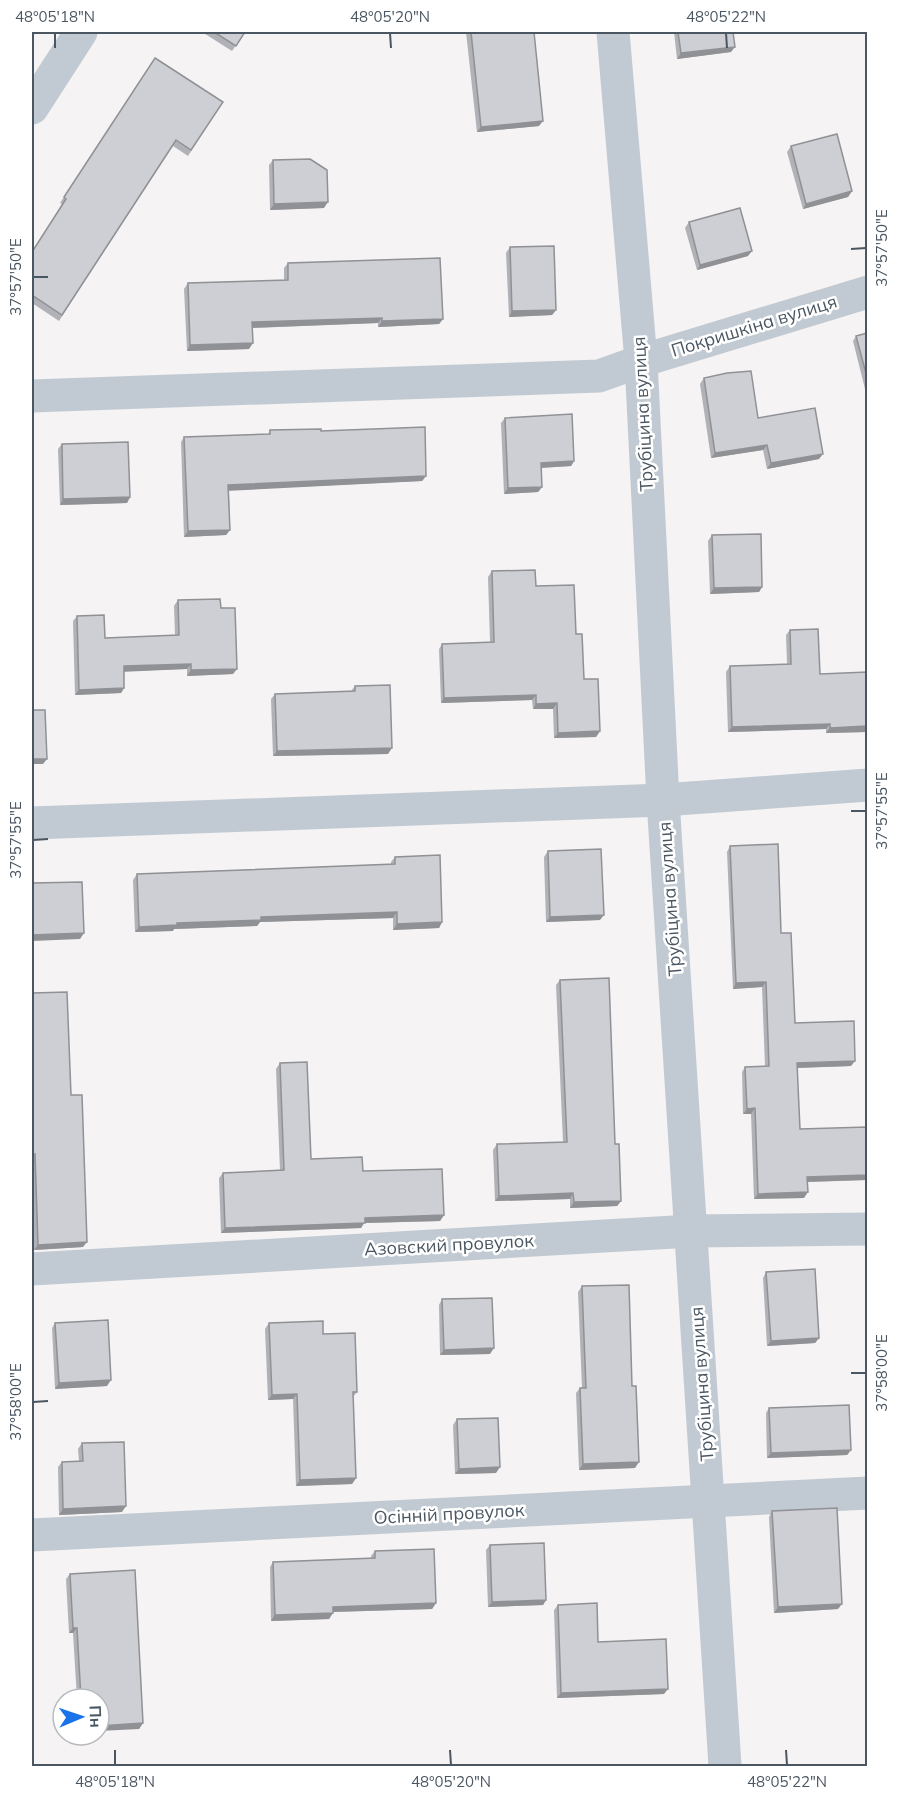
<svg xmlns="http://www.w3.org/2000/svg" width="899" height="1798" font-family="Mulish,sans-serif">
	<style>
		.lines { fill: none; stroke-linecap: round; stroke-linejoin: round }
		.minor { stroke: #c1cad2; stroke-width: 33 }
		.tertiary { stroke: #c1cad2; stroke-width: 33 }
		.wall { fill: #b0b2b7 }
		.shaded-wall { fill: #909195 }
		.building { fill: #cdcfd5; stroke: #909195; stroke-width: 1.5 }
		.ticks { fill: none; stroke: #4a5661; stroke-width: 2 }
		.labels { text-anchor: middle; stroke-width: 5; stroke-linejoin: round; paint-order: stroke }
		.street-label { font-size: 18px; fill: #4a5661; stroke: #fff }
		.neatline { fill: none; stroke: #4a5661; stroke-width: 2 }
		.ticks-label { font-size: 15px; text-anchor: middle; fill: #4a5661 }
	</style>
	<rect width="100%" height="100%" fill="#f5f3f3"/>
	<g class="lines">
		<g class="minor">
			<path d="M613,32L641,361L663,800L725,1766"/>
			<path d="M32,396L599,376L641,361L868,292"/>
			<path d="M32,823L663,800L868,785"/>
			<path d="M32,1269L692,1231L868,1229"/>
			<path d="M32,1535L868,1493"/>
		</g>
		<path class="tertiary" d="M32,108L81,32"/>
	</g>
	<g class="wall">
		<path d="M202,32H245L232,51Z"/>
		<path d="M466,32H534L539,126L477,132Z"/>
		<path d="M674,32H733L731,52L677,59Z"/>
		<path d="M155,58L223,102L188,156L173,146L59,321L32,303V252L62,204L60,203Z"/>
		<path d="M791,146L852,191L848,197L803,209L787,152Z"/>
		<path d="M273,160L324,208L270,210L269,165Z"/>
		<path d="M689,222L748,256L697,270L685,228Z"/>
		<path d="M510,247L556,310L552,315L509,317L506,253Z"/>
		<path d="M288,263L443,319L439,324L378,327V323L252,328L249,349L187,351L184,289L188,283L284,280V268Z"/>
		<path d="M867,333V393H866L853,341L856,336Z"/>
		<path d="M704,378L758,418L819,459L767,469L763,450L711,458L700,384Z"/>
		<path d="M505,418L574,461L571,466L541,468L542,487L538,492L504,494L501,423Z"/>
		<path d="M270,430L321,431L426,476L422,481L229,490L230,530L226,535L184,537L181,442L184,437L268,434Z"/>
		<path d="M62,444L130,497L127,503L60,505L58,449Z"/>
		<path d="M712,535L762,587L759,592L710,594L708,541Z"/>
		<path d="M492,571L536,586L576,634L584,679L600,731L596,737L554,738L553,709H533L532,700L441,703L439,649L442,644L490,642L488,577Z"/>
		<path d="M178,600L221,608L233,674L187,676V669L124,671V688L121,693L75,695L73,621L77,616L105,638L175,635L174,606Z"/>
		<path d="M790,630L820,674L867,732L826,733V729L728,732L726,672L730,666L787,664L786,635Z"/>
		<path d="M355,686L388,754L273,756L271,699L275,694L351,691Z"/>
		<path d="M730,846L781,933L795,1023L851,1066L797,1068L800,1129L867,1127V1180L807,1182L804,1198L754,1199L751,1114H743L742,1072L745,1067L765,1066L762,987L733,989L727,852Z"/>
		<path d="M548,851L600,920L546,922L544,857Z"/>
		<path d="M395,857L442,922L439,928L393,930V918L260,922L257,926L174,929L173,931L135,932L133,880L137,874L391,864V862Z"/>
		<path d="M560,980L615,1144L621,1201L617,1206L570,1208V1199L495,1201L493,1150L497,1144L563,1142L556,985Z"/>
		<path d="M32,993L71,1095L83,1247L34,1250L32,1171Z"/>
		<path d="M280,1063L311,1159L363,1171L444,1215L440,1221L364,1223L361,1228L221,1233L219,1178L223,1173L280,1171L276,1069Z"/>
		<path d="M766,1272L819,1338L815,1343L767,1346L763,1278Z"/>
		<path d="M582,1286L632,1386L635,1468L579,1470L576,1393L580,1388H582L578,1292Z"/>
		<path d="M442,1299L490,1354L440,1355L439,1305Z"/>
		<path d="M55,1323L107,1386L55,1389L52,1328Z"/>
		<path d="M269,1323L323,1334L357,1392L353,1397L356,1478L352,1484L296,1486L293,1399L268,1400L265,1329Z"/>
		<path d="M769,1408L851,1450L847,1455L767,1458L766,1413Z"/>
		<path d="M457,1419L496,1473L455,1474L453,1425Z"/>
		<path d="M82,1443L122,1512L59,1515L58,1467L62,1462L79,1461L78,1449Z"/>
		<path d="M772,1511L838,1609L774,1613L769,1517Z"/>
		<path d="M490,1545L546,1600L543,1605L488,1607L486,1550Z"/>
		<path d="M375,1551L436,1603L432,1609L333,1612L329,1619L271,1621L270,1567L273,1562L371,1558V1556Z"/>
		<path d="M70,1574L143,1723L139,1729L99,1699H77L73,1633H69L66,1579Z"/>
		<path d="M558,1605L598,1642L664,1694L557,1698L554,1610Z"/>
	</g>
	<g class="shaded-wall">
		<path d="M735,47L731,52L677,59L681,53Z"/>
		<path d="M543,121L539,126L477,132L481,127Z"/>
		<path d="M852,191L848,197L803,209L806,204Z"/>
		<path d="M328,202L324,208L270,210L274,204Z"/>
		<path d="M752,251L748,256L697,270L700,265Z"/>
		<path d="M556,310L552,315L509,317L512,311Z"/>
		<path d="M382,318L378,323L248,328L252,322Z"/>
		<path d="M443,319L439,324L378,327L382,321Z"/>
		<path d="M253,343L249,349L187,351L190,345Z"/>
		<path d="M767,445L763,450L711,458L715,453Z"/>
		<path d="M823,454L819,459L767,469L771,463Z"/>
		<path d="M574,461L571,466L537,468L541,463Z"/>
		<path d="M426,476L422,481L225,491L228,485Z"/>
		<path d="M542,487L538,492L504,494L508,488Z"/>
		<path d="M130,497L127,503L60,505L63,499Z"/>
		<path d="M230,530L226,535L184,537L188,531Z"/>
		<path d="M762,587L759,592L710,594L714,588Z"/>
		<path d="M191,664L187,669L120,672L124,666Z"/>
		<path d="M237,669L233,674L187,676L191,670Z"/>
		<path d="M124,688L121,693L75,695L79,690Z"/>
		<path d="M536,695L532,700L441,703L444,698Z"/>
		<path d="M557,703L553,709H533L536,704Z"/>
		<path d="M830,724L826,729L728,732L732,727Z"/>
		<path d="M867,726V732L826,733L830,728Z"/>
		<path d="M600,731L596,737L554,738L558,733Z"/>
		<path d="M392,748L388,754L273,756L277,751Z"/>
		<path d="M32,759H47L43,764H32Z"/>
		<path d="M397,912L393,918L260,922L257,926L174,929L173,931L135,932L139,927L177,923L261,917Z"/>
		<path d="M604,915L600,920L546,922L550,917Z"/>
		<path d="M442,922L439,928L393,930L397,924Z"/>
		<path d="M84,933L80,939L32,941V935Z"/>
		<path d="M766,982L762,987L733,989L736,983Z"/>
		<path d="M855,1061L851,1066L793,1068L797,1063Z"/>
		<path d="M755,1108L751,1114H743L747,1109Z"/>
		<path d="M867,1175V1180L803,1182L807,1177Z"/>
		<path d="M808,1192L804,1198L754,1199L758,1194Z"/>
		<path d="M573,1193L570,1199L495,1201L499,1196Z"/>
		<path d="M621,1201L617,1206L570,1208L574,1202Z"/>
		<path d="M444,1215L440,1221L364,1223L361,1228L221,1233L225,1228L365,1218Z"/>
		<path d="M87,1242L83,1247L34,1250L38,1245Z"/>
		<path d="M819,1338L815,1343L767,1346L771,1341Z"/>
		<path d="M494,1348L490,1354L440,1355L444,1350Z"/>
		<path d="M111,1380L107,1386L55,1389L59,1383Z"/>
		<path d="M297,1394L293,1399L268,1400L272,1395Z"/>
		<path d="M851,1450L847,1455L767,1458L771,1453Z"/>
		<path d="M639,1462L635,1468L579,1470L583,1464Z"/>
		<path d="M500,1467L496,1473L455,1474L459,1469Z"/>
		<path d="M356,1478L352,1484L296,1486L300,1480Z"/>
		<path d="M126,1506L122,1512L59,1515L63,1509Z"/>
		<path d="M546,1600L543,1605L488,1607L492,1602Z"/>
		<path d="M436,1603L432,1609L329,1612L333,1607Z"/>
		<path d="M842,1604L838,1609L774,1613L778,1607Z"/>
		<path d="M333,1613L329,1619L271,1621L275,1615Z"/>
		<path d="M73,1628H77L73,1633H69Z"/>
		<path d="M668,1689L664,1694L557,1698L561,1693Z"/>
		<path d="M143,1723L139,1729L99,1731V1726Z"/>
	</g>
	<g class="building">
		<path d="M214,32H245L236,46Z"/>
		<path d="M471,32H534L543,121L481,127Z"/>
		<path d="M678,32H733L735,47L681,53Z"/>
		<path d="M155,58L223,102L191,150L176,140L62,315L32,295V252L66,199L64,197Z"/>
		<path d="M837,134L852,191L806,204L791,146Z"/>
		<path d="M310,159L327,170L328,202L274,204L273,160Z"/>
		<path d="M740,208L752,251L700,265L689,222Z"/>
		<path d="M554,246L556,310L512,311L510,247Z"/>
		<path d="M440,258L443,319L382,321V318L252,322L253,343L190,345L188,283L288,280V263Z"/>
		<path d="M867,333V377L856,336Z"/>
		<path d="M751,371L758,418L815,408L823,454L771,463L767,445L715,453L704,378L727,373Z"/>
		<path d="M572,414L574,461L541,463L542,487L508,488L505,418Z"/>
		<path d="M425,427L426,476L228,485L230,530L188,531L184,437L270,434V430L321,429V431Z"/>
		<path d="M128,442L130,497L63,499L62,444Z"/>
		<path d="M761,534L762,587L714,588L712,535Z"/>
		<path d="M535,570L536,586L574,585L576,634H582L584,679H598L600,731L558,733L557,703L536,704V695L444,698L442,644L494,642L492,571Z"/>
		<path d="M220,599L221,608H235L237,669L191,670V664L124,666V688L79,690L77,616L104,615L105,638L179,635L178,600Z"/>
		<path d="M818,629L820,674L867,672V726L830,728V724L732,727L730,666L791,664L790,630Z"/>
		<path d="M390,685L392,748L277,751L275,694L355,691V686Z"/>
		<path d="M32,710H45L47,759H32Z"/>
		<path d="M778,844L781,933H791L795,1023L854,1021L855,1061L797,1063L800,1129L867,1127V1175L807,1177L808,1192L758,1194L755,1108L747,1109L745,1067L769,1066L766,982L736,983L730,846Z"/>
		<path d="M601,849L604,915L550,917L548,851Z"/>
		<path d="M440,855L442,922L397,924V912L261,917V920L177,923V925L139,927L137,874L395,864V857Z"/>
		<path d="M82,882L84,933L32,935V883Z"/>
		<path d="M609,978L615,1144H619L621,1201L574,1202L573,1193L499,1196L497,1144L567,1142L560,980Z"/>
		<path d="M67,992L71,1095H82L87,1242L38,1245L35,1154L32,1155V993Z"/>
		<path d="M307,1062L311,1159L362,1157L363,1171L442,1169L444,1215L365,1218V1223L225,1228L223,1173L284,1170L280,1063Z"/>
		<path d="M815,1269L819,1338L771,1341L766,1272Z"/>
		<path d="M629,1285L632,1386H636L639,1462L583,1464L580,1388H586L582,1286Z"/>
		<path d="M492,1298L494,1348L444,1350L442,1299Z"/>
		<path d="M108,1320L111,1380L59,1383L55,1323Z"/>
		<path d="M323,1321V1334L355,1333L357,1392H353L356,1478L300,1480L297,1394L272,1395L269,1323Z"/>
		<path d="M849,1405L851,1450L771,1453L769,1408Z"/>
		<path d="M498,1418L500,1467L459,1469L457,1419Z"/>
		<path d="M124,1442L126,1506L63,1509L62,1462L83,1461L82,1443Z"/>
		<path d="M837,1508L842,1604L778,1607L772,1511Z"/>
		<path d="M544,1543L546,1600L492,1602L490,1545Z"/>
		<path d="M434,1549L436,1603L333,1607V1613L275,1615L273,1562L375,1558V1551Z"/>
		<path d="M135,1570L143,1723L99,1726V1699H81L77,1628H73L70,1574Z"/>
		<path d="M597,1603L598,1642L666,1639L668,1689L561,1693L558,1605Z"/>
	</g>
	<path class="ticks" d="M55,33V48M390,33L391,48M726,33L727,48M851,249L866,248M33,277H48M851,811H866M33,840L48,839M851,1373H866M33,1402L48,1401M115,1750V1765M450,1750L451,1765M786,1750L787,1765"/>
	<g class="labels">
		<g class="street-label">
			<text transform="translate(754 326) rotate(-17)" y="6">Покришкіна вулиця</text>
			<text transform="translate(643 414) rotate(-93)" y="6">Трубіцина вулиця</text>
			<text transform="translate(670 899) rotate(-94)" y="6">Трубіцина вулиця</text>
			<text transform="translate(449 1245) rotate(-3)" y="6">Азовский провулок</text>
			<text transform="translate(702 1384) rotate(-94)" y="6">Трубіцина вулиця</text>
			<text transform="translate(449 1514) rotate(-3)" y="6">Осінній провулок</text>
		</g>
	</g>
	<rect width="899" height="1798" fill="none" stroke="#ffffff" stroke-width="66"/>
	<g transform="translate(81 1717) rotate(88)"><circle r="28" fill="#ffffff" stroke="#b7bbc0" stroke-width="1.5"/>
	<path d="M0-4.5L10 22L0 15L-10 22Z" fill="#1a73e8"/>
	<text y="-9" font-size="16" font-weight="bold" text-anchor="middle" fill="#4a5661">Пн</text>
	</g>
	<rect x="33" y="33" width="833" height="1732" class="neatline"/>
	<g class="ticks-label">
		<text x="55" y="22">48°05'18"N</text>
		<text x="390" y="22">48°05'20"N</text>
		<text x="726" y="22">48°05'22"N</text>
		<text transform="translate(882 248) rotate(-90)" y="5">37°57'50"E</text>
		<text transform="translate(16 277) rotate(-90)" y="5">37°57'50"E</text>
		<text transform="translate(882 811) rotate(-90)" y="5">37°57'55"E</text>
		<text transform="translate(16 840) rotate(-90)" y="5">37°57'55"E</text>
		<text transform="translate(882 1373) rotate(-90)" y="5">37°58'00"E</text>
		<text transform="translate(16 1402) rotate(-90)" y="5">37°58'00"E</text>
		<text x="115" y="1787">48°05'18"N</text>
		<text x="451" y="1787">48°05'20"N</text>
		<text x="787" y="1787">48°05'22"N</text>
	</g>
</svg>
